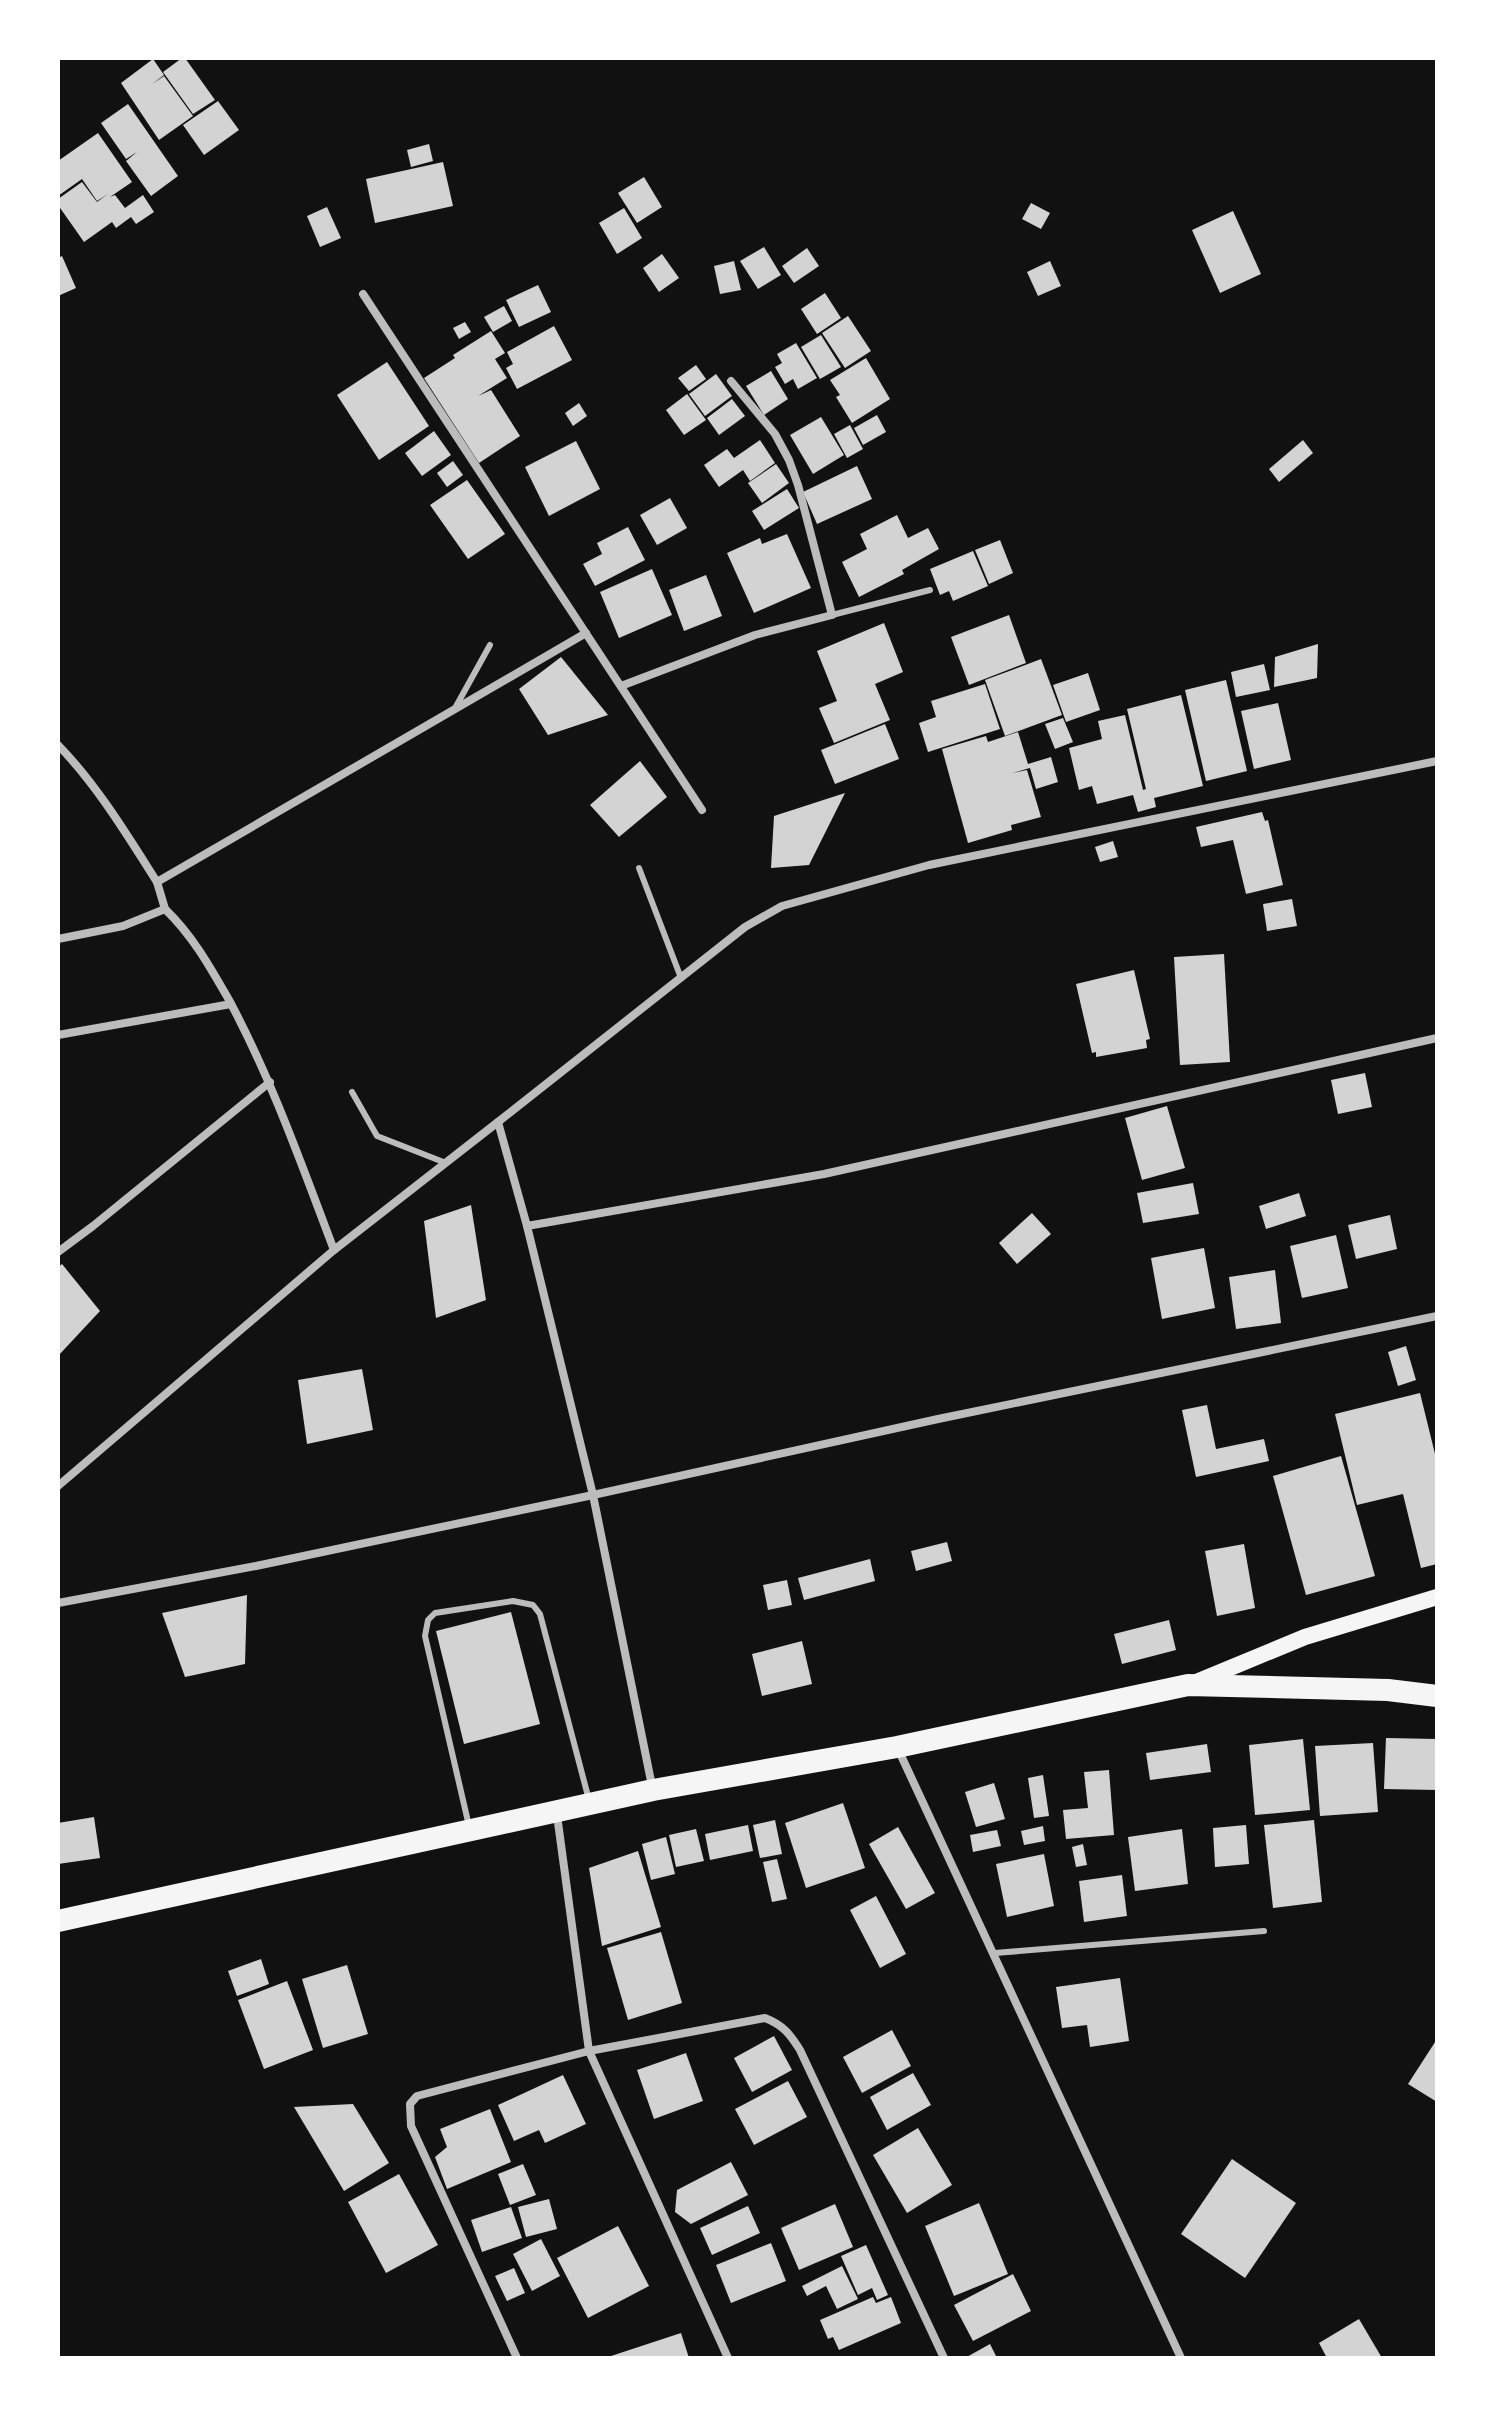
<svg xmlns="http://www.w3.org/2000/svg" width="1495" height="2416" font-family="Georgia,serif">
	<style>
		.building { fill: #d3d3d3 }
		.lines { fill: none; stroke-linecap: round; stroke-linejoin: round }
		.service { stroke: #bcbcbc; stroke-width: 6 }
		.minor { stroke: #bcbcbc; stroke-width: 8 }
		.secondary { stroke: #f5f5f5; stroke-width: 16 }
		.trunk { stroke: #f5f5f5; stroke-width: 22 }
	</style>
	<rect width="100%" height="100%" fill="#111"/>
	<g class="building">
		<path d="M182,58H185L215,100L193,114L163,72Z"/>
		<path d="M153,59L164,75L152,84L164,76L193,116L159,140L121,83Z"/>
		<path d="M218,101L239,130L204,155L183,125Z"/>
		<path d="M128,104L178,176L151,196L126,161L137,152L126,159L101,123Z"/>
		<path d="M98,133L132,182L110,197L115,195L125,208L143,195L154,212L136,224L131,217L116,228L112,222L84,242L58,205V199L82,182L97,202L108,194L97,201L82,179L58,196V161Z"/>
		<path d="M429,144L433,161L411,167L407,150Z"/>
		<path d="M443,162L453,206L375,223L366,179Z"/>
		<path d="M644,177L662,207L637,223L618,193Z"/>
		<path d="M1031,203L1050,213L1041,229L1022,219Z"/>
		<path d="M327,207L341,238L320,247L307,216Z"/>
		<path d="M624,208L642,238L617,254L599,223Z"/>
		<path d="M1233,211L1261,274L1220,293L1192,230Z"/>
		<path d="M764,247L781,275L758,289L740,261Z"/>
		<path d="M807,248L819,266L794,283L782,266Z"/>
		<path d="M662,254L679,278L659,292L643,268Z"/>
		<path d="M62,256L76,288L58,296V258Z"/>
		<path d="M734,261L741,290L720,294L714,266Z"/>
		<path d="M1050,261L1061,286L1038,296L1027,272Z"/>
		<path d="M538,285L551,312L519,327L506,300Z"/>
		<path d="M825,293L841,318L817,334L801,309Z"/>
		<path d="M504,306L512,321L493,332L484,317Z"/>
		<path d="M848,316L871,351L845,368L822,333Z"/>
		<path d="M465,322L471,332L459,339L453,328Z"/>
		<path d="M554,326L572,360L517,389L506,368L513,364L507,352Z"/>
		<path d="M491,331L505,353L495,359L507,378L478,396L491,390L520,436L479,463L424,378L455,358L453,355Z"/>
		<path d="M821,335L841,367L820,379L801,347Z"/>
		<path d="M796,343L817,378L798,389L793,379L785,384L775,367L782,363L777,354Z"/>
		<path d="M866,358L890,399L852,423L836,397L840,395L830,380Z"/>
		<path d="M387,362L429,426L379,460L337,395Z"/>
		<path d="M696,365L706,379L689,391L678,378Z"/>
		<path d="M771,371L788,399L764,415L746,386Z"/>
		<path d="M716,374L732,396L705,416L689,394Z"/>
		<path d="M687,394L706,420L684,435L666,410Z"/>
		<path d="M732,399L745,416L719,435L707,418Z"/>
		<path d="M579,403L587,416L573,426L565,413Z"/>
		<path d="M877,415L886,432L863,445L854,428Z"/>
		<path d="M821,417L844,455L813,474L790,435Z"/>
		<path d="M850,425L863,449L847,458L834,434Z"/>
		<path d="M434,431L451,455L422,476L405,453Z"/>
		<path d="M760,440L775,463L750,481L743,470L719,487L704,465L727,449L734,458Z"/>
		<path d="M1303,440L1313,453L1279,482L1269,469Z"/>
		<path d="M576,441L600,489L549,516L525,467Z"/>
		<path d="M453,461L463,475L447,487L437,473Z"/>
		<path d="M776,464L789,483L762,503L748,483Z"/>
		<path d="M857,466L872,499L817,524L803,492Z"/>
		<path d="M467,480L505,534L468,559L430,505Z"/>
		<path d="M787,489L799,508L764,530L752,511Z"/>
		<path d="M670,498L687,528L657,545L640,515Z"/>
		<path d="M897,515L908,538L928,528L939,549L902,570L904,574L859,597L842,562L867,549L860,534Z"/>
		<path d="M628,527L645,560L595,586L583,564L602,554L597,543Z"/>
		<path d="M787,534L811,588L754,613L727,553L760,538L762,544Z"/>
		<path d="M1000,540L1013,573L989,584L975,550Z"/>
		<path d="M973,551L988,586L953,601L949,591L940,595L930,569Z"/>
		<path d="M652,569L672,615L619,638L600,592Z"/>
		<path d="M706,575L722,616L684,631L669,590Z"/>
		<path d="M1009,615L1026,663L969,685L951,637Z"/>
		<path d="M884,623L903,672L875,684L890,720L834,743L819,708L837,701L817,651Z"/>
		<path d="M1318,644L1317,678L1274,687L1275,657Z"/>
		<path d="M561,657L608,715L548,735L519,689Z"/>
		<path d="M1041,659L1062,715L1005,736L985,680Z"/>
		<path d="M1264,664L1270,690L1236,697L1231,672Z"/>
		<path d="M1088,673L1100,710L1066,722L1053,685Z"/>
		<path d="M1226,680L1247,771L1206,781L1185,690Z"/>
		<path d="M985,684L1000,729L928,752L919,723L936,717L931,701Z"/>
		<path d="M1181,695L1203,786L1154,798L1156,807L1138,812L1133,795L1097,804L1092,786L1079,790L1069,748L1102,739L1098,721L1125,715L1143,790L1146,789L1127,709Z"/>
		<path d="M1278,703L1291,760L1254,769L1241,711Z"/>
		<path d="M1063,718L1073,742L1055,749L1045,724Z"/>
		<path d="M885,724L899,759L835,784L821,750Z"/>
		<path d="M1018,732L1028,764L1051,757L1058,782L1036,789L1030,768L1013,773L1027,770L1041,817L1011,825L1012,830L968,843L942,749L986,736L988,742Z"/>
		<path d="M640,761L667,797L619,837L590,805Z"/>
		<path d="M845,793L809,865L771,868L774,816Z"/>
		<path d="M1262,812L1265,821L1268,820L1283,885L1246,894L1233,840L1201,847L1196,827Z"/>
		<path d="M1113,841L1118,857L1100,862L1095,847Z"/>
		<path d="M1292,899L1297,926L1267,931L1263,904Z"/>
		<path d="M1224,954L1230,1062L1180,1065L1174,957Z"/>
		<path d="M1134,970L1150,1039L1146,1040L1147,1048L1096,1057V1052L1092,1053L1076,984Z"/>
		<path d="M1365,1073L1372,1107L1338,1114L1331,1080Z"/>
		<path d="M1167,1106L1185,1168L1142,1180L1125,1118Z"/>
		<path d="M1193,1183L1199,1214L1143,1223L1137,1193Z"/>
		<path d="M1299,1193L1306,1216L1266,1229L1259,1206Z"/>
		<path d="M471,1205L486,1300L436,1318L424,1221Z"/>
		<path d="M1032,1213L1051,1234L1017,1264L999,1243Z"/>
		<path d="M1390,1215L1397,1249L1356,1259L1348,1225Z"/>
		<path d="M1336,1235L1348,1288L1302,1298L1290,1246Z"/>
		<path d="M1204,1248L1215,1308L1162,1319L1151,1258Z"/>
		<path d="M62,1264L100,1311L58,1356V1267Z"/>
		<path d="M1275,1270L1281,1323L1236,1329L1229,1277Z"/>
		<path d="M1406,1346L1416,1380L1398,1386L1388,1352Z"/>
		<path d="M362,1369L373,1430L307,1444L298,1380Z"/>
		<path d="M1420,1393L1437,1462V1564L1421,1568L1403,1494L1357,1505L1335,1414Z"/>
		<path d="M1207,1405L1216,1449L1264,1439L1269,1461L1196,1477L1182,1410Z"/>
		<path d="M1341,1456L1375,1576L1306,1595L1273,1476Z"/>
		<path d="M947,1542L952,1561L916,1571L911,1551Z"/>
		<path d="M1244,1544L1255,1608L1217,1616L1205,1551Z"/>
		<path d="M870,1559L875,1581L804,1600L798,1578Z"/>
		<path d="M787,1580L792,1605L768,1610L763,1585Z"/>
		<path d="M247,1595L245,1664L185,1677L162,1613Z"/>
		<path d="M511,1612L540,1724L464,1744L436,1631Z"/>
		<path d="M1169,1620L1176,1650L1122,1664L1114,1634Z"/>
		<path d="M802,1641L812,1684L762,1696L752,1654Z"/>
		<path d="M1386,1738L1437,1739V1790L1384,1789Z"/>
		<path d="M1303,1739L1310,1810L1255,1815L1249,1745Z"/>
		<path d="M1373,1743L1378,1812L1320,1816L1315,1746Z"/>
		<path d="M1207,1744L1211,1772L1150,1780L1146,1753Z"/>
		<path d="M1109,1770L1114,1835L1066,1839L1063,1810L1088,1808L1084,1772Z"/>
		<path d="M1043,1775L1049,1816L1034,1818L1028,1778Z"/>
		<path d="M994,1783L1005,1819L976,1827L965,1792Z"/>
		<path d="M843,1803L865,1868L806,1888L785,1823Z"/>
		<path d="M94,1817L100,1858L58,1864V1823Z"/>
		<path d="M775,1820L782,1854L760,1858L753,1825Z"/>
		<path d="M1314,1820L1322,1902L1273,1908L1264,1825Z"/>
		<path d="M748,1825L753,1851L710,1860L705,1834Z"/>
		<path d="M1246,1825L1249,1864L1215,1867L1213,1828Z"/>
		<path d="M1043,1826L1045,1841L1024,1845L1021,1831Z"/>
		<path d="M898,1827L935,1893L906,1909L869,1844Z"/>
		<path d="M696,1829L704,1861L676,1867L669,1835Z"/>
		<path d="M1182,1829L1188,1884L1135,1891L1128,1837Z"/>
		<path d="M997,1830L1001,1846L973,1852L970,1835Z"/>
		<path d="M666,1837L675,1874L651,1880L642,1844Z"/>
		<path d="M1083,1844L1087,1865L1076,1867L1072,1847Z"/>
		<path d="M638,1851L661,1927L602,1946L589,1868Z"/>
		<path d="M1044,1854L1054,1906L1007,1917L996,1864Z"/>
		<path d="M777,1859L787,1899L772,1902L763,1862Z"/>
		<path d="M1122,1875L1127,1916L1084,1922L1079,1881Z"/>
		<path d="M876,1896L906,1954L880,1968L850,1910Z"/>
		<path d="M661,1932L682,2003L628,2020L607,1948Z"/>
		<path d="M261,1959L269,1984L237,1996L228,1971Z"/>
		<path d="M347,1965L368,2034L323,2048L302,1979Z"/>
		<path d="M1120,1978L1129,2041L1090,2047L1087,2025L1062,2028L1056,1987Z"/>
		<path d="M287,1981L313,2050L264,2069L238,2000Z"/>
		<path d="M892,2030L911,2066L862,2093L843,2057Z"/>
		<path d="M774,2036L792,2070L752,2092L734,2058Z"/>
		<path d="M1437,2039V2102L1408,2084Z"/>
		<path d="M686,2053L703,2101L654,2119L637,2070Z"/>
		<path d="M913,2073L931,2105L887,2130L870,2097Z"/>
		<path d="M563,2075L586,2124L545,2143L539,2130L514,2141L498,2105Z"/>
		<path d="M788,2081L807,2117L754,2145L735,2109Z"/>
		<path d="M353,2104L389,2163L344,2191L294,2107Z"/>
		<path d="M490,2109L511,2162L447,2189L435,2157L447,2147L440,2129Z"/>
		<path d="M918,2128L952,2185L907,2213L873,2155Z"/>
		<path d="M1232,2159L1296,2203L1245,2278L1181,2234Z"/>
		<path d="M731,2162L748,2195L691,2224L675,2212L677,2190Z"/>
		<path d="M523,2164L536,2195L510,2205L498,2174Z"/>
		<path d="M399,2174L438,2245L386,2273L348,2202Z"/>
		<path d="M549,2199L557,2229L526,2237L518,2207Z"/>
		<path d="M979,2203L1008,2274L954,2296L925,2226Z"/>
		<path d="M835,2204L853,2247L799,2270L781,2228Z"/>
		<path d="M748,2206L760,2233L712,2255L700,2228Z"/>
		<path d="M511,2207L522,2238L482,2252L471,2220Z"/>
		<path d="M618,2226L649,2286L588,2318L557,2258Z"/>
		<path d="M541,2239L560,2276L532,2291L513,2254Z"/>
		<path d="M771,2243L786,2281L731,2303L716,2265Z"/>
		<path d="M866,2245L888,2295L877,2300L872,2288L858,2295L841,2256Z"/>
		<path d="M842,2266L858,2299L837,2309L826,2286L807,2296L802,2286Z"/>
		<path d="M514,2268L525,2293L507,2301L495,2276Z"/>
		<path d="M1013,2274L1031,2311L973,2341L954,2305Z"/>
		<path d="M873,2297L876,2303L891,2297L901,2323L839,2350L833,2337L828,2339L820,2320Z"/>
		<path d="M1359,2319L1382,2358H1327L1319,2343Z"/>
		<path d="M681,2333L689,2358H608V2357Z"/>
		<path d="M990,2344L997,2358H965Z"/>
	</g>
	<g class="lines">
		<g class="service">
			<path d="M832,615L930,590"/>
			<path d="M454,710L490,645"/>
			<path d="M639,868L681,978"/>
			<path d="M352,1092L377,1136L446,1163"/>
			<path d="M469,1826L425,1636L428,1620L435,1613L513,1601L533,1605L540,1614L589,1800"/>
			<path d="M995,1953L1264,1931"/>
		</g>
		<g class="minor">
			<path d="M363,294L702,810"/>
			<path d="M621,686L755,635L832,615L798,485L789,460L775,434L731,381"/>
			<path d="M58,745C97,785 127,835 157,882"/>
			<path d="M165,909L157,882L586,633"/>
			<path d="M58,939L123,926L165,909C193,936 210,967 229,1000C272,1080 302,1166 334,1250"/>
			<path d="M58,1035L231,1004"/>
			<path d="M1437,1038L824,1174L527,1226L593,1495L938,1419L1437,1316"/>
			<path d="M498,1122L745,927L782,906L929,865L1437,761"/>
			<path d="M58,1252L93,1226L270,1082"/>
			<path d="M58,1486L334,1250L498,1122L527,1226"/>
			<path d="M58,1603L256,1566L593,1495L652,1786"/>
			<path d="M898,1749L1181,2358"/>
			<path d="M557,1815L589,2051L728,2358"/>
			<path d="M517,2358L411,2126L410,2104L417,2096L589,2051L765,2018C783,2025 790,2034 800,2050L944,2358"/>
		</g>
		<path class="secondary" d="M1194,1683L1305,1637L1437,1597"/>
		<path class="trunk" d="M58,1921L653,1790L897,1747L1188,1685L1388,1690L1437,1696"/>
	</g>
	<rect width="1495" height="2416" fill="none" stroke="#ffffff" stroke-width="120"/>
</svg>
